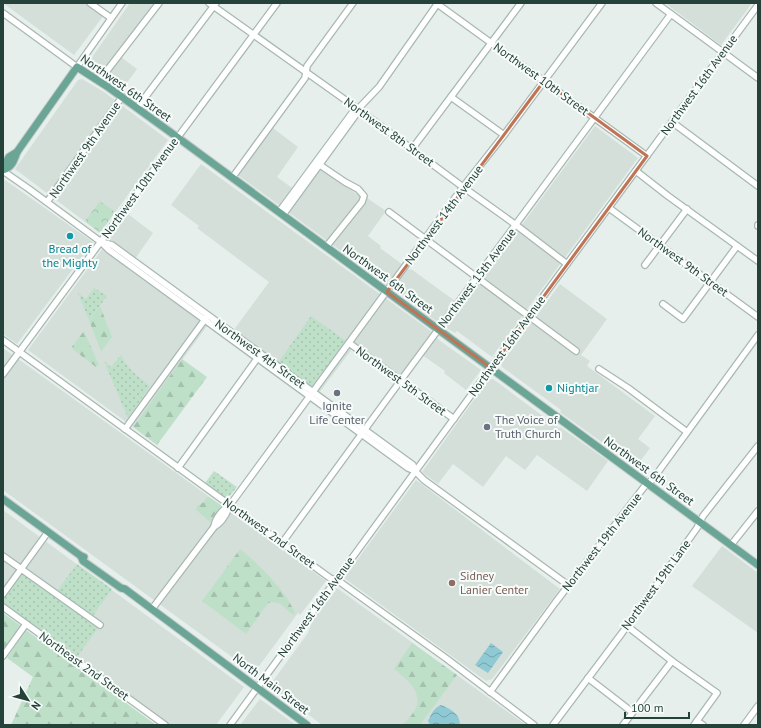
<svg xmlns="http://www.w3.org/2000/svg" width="761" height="728" font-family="'PT Sans',sans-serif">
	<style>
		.built { fill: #d4dfda }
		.grass { fill: url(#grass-dots) }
		.forest { fill: url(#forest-firs) }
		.park { fill: url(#park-crowns) }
		.water { fill: url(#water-waves) }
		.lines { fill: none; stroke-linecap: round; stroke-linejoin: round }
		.minor-casing { stroke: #a8b8b2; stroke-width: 8 }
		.major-casing { stroke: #c2cac8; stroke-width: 9 }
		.minor { stroke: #fff; stroke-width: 5.5 }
		.major { stroke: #6aa596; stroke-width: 7 }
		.marked { fill: none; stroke: #c07456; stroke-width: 3; stroke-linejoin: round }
		.culture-dot { fill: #0f9aa8; stroke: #f7fbf9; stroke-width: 1.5 }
		.worship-dot { fill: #6b7280; stroke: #f7fbf9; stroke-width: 1.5 }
		.education-dot { fill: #8d6e63; stroke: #f7fbf9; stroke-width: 1.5 }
		.labels { text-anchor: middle; stroke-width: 4; stroke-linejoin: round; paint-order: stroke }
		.street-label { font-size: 12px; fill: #24423a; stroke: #f7fbf9 }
		.culture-label { font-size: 12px; fill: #0d838f; stroke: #f7fbf9 }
		.worship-label { font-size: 12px; fill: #5b616d; stroke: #f7fbf9 }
		.education-label { font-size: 12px; fill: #785e54; stroke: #f7fbf9; text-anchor: start }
	</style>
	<defs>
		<pattern id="grass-dots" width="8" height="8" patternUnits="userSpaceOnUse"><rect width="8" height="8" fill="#bfe0c8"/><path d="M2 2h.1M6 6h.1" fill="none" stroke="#a4c1ad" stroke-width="1.8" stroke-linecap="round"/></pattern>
		<pattern id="forest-firs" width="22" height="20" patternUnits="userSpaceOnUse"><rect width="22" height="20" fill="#bfe0c8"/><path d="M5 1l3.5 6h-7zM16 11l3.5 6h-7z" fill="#a4c1ad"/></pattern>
		<pattern id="park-crowns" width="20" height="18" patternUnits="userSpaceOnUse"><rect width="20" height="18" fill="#bfe0c8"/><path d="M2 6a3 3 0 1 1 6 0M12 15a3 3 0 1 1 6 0" fill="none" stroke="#a4c1ad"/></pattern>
		<pattern id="water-waves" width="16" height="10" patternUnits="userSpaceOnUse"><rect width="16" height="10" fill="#8ec9d4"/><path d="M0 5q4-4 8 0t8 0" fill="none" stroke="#74a5ad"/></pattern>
	</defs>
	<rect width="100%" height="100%" fill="#e6efeb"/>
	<g class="built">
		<path d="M3,3H95L107,11L74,55Z"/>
		<path d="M130,3H156L118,55L137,69L123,88L88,63Z"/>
		<path d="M665,3H752L721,45Z"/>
		<path d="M82,79L104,92L168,140L100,233L15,169L78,80Z"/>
		<path d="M595,126L638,158L492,357L457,331L455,333L439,323L238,175L273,128L298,147L277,177L302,195L321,168L365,200L367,198L386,211L368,236L381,246L380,248L410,270L411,269L462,306Z"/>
		<path d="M201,164L432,332L439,340L481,370L466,390L444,373L445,371L418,352L396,381L352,349L319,393L233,331L269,282L197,228L199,226L171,205Z"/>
		<path d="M5,180L93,242L17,344L3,334V182Z"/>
		<path d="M128,214L153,233L128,269L207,326L133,427L28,350Z"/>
		<path d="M560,284L607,319L581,355L590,361L587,366L655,416L638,439L650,448L636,467L560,412L561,410L502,367L501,364Z"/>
		<path d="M3,348L326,581L300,615L298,613L254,673L3,490Z"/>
		<path d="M489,379H493L559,428L560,427L608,461L587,491L537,455L525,470L506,456L483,487L453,464L438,484L422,472Z"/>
		<path d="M416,480L560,589L492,679L486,681L344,578Z"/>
		<path d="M3,510L244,687L216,725H170L3,603Z"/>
		<path d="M722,546L758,573V633L692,586Z"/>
		<path d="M337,588L526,725H322L270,685L308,633L312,621Z"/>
		<path d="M260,699L296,725H240Z"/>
	</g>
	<g class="grass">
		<path d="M94,288L107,296L89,320L78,293L86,299Z"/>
		<path d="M311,316L346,341L312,388L278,363Z"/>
		<path d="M121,355C127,369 139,377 150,386L128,418L104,361L111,367Z"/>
		<path d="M214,471L237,487L227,499L205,483Z"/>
		<path d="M77,564L112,589L92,617L57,591Z"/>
		<path d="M22,572L99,627L77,657L3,603V598Z"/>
	</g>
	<g class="forest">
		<path d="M100,306L112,337L101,352L89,320Z"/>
		<path d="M84,331L99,365L96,367L71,348Z"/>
		<path d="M182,359L207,377L157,445L133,427Z"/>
		<path d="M209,497L222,506L210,522L196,510L197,506L204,502L206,498Z"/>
		<path d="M240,549C259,564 286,591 295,613L294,615C284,610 283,600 268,603L246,634L202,601Z"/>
		<path d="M3,613L21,626L4,651L3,650Z"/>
		<path d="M26,630L156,725H11L33,677L7,658Z"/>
		<path d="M412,643L457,675L420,725H402C429,702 417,687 394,669Z"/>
	</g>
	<path class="park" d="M100,201L115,212L100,233L85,221Z"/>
	<g class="water">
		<path d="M491,643L503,652L488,673L475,665Z"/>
		<path d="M441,705C451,709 460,714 460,725H430L428,721C431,714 434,708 441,705Z"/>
	</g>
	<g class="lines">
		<g class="minor-casing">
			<g id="minor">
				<path d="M90,3L111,18"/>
				<path d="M209,3L358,109L463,187L516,225L567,264"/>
				<path d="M436,3L647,156"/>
				<path d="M656,3L758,78"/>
				<path d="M3,13L77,67L122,3"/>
				<path d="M99,81L159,3"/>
				<path d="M451,97L504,135"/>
				<path d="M137,108L216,3"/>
				<path d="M672,122L758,186"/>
				<path d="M412,149L521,3"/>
				<path d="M317,163L345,182L358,189L364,196L362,202L326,247"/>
				<path d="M3,171L29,189L101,242L109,250L408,468L415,471"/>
				<path d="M636,171L668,196L758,261"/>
				<path d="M232,178L305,78L307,66L353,3"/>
				<path d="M47,202L122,97"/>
				<path d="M609,208L758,317"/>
				<path d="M279,212L352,113L358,109L379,87L438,3"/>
				<path d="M389,212L576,351"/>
				<path d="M283,215L355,116L358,110"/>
				<path d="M758,225V226"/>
				<path d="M101,242L112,245L413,465L415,471L424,480L568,585"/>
				<path d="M645,265L687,209"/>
				<path d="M663,304L683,319L737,246"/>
				<path d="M3,340L330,578L340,582L447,659L534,725"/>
				<path d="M349,343L454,419"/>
				<path d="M599,369L628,388L687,432"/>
				<path d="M3,374L277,3"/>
				<path d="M125,429L206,318"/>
				<path d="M178,468L259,356"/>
				<path d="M214,527C215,518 223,509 230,505"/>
				<path d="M282,543L401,380L671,14"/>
				<path d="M731,545L758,511"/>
				<path d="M3,556L100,625"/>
				<path d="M3,594L48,532"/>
				<path d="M3,607L165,725"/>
				<path d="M152,609L214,527C222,523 227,513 230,505L463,187L504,135L602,3"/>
				<path d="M627,626L672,661L717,693L694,725"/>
				<path d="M3,656L26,624"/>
				<path d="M588,678L632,712"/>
				<path d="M490,692L555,603L644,487L653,479L758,335"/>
				<path d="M697,721L703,725"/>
				<path d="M230,725L553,283L758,5"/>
				<path d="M553,725L622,633L697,528L703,516L758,446"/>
				<path d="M623,725L672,661"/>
				<path d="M744,725L758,706"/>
			</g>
		</g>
		<g class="major-casing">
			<g id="major">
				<path d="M3,168L9,157L17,152"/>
				<path d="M3,170C12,167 14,161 17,152L77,67L108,87L177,137L758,565"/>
				<path d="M3,499L81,556L84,557"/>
				<path d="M81,556L83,561L121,588L125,589L307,725"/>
			</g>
		</g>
		<use href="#minor" class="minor"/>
		<use href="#major" class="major"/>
	</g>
	<path class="marked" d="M544,81L647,156L491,368L387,292Z"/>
	<g class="culture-dot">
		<circle cx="70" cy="236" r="4"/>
		<circle cx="549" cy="388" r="4"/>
	</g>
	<g class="worship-dot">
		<circle cx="337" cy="393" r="4"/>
		<circle cx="487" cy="427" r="4"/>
	</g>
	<circle class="education-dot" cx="452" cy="583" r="4"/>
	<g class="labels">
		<g class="street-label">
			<text transform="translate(541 79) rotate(36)" y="4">Northwest 10th Street</text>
			<text transform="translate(699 85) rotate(-54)" y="4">Northwest 16th Avenue</text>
			<text transform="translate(126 88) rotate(35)" y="4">Northwest 6th Street</text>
			<text transform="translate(389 132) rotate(36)" y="4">Northwest 8th Street</text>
			<text transform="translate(85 150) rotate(-55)" y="4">Northwest 9th Avenue</text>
			<text transform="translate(140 188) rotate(-54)" y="4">Northwest 10th Avenue</text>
			<text transform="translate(444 215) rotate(-53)" y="4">Northwest 14th Avenue</text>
			<text transform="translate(683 262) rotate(36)" y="4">Northwest 9th Street</text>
			<text transform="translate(477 278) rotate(-53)" y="4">Northwest 15th Avenue</text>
			<text transform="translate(388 279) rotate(36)" y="4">Northwest 6th Street</text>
			<text transform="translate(507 346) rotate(-54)" y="4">Northwest 16th Avenue</text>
			<text transform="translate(260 354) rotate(36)" y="4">Northwest 4th Street</text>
			<text transform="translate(401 381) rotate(36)" y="4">Northwest 5th Street</text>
			<text transform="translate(649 471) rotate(36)" y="4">Northwest 6th Street</text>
			<text transform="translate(269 533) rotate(36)" y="4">Northwest 2nd Street</text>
			<text transform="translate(602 542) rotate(-52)" y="4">Northwest 19th Avenue</text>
			<text transform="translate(656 585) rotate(-54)" y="4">Northwest 19th Lane</text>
			<text transform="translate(316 607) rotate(-54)" y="4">Northwest 16th Avenue</text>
			<text transform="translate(84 666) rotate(36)" y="4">Northeast 2nd Street</text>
			<text transform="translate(271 684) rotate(37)" y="4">North Main Street</text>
		</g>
		<g class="culture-label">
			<text x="70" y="253">Bread of<tspan x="70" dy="14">the Mighty</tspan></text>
			<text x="557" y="392" text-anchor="start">Nightjar</text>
		</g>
		<g class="worship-label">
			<text x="337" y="410">Ignite<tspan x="337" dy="14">Life Center</tspan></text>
			<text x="495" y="424" text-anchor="start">The Voice of<tspan x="495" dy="14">Truth Church</tspan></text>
		</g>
		<g class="education-label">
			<text x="460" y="580">Sidney<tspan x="460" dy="14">Lanier Center</tspan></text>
		</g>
	</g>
	<rect width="761" height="728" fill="none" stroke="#24423a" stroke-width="8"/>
	<g transform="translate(28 700) rotate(126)" stroke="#f7fbf9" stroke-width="3" paint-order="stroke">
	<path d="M0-3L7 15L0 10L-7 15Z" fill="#24423a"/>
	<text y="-6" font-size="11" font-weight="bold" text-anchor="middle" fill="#24423a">N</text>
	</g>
	<path d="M625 712v6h64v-6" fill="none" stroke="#24423a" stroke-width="2"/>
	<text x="631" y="712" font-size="12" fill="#24423a" stroke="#f7fbf9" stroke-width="3" paint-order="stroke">100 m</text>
</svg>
